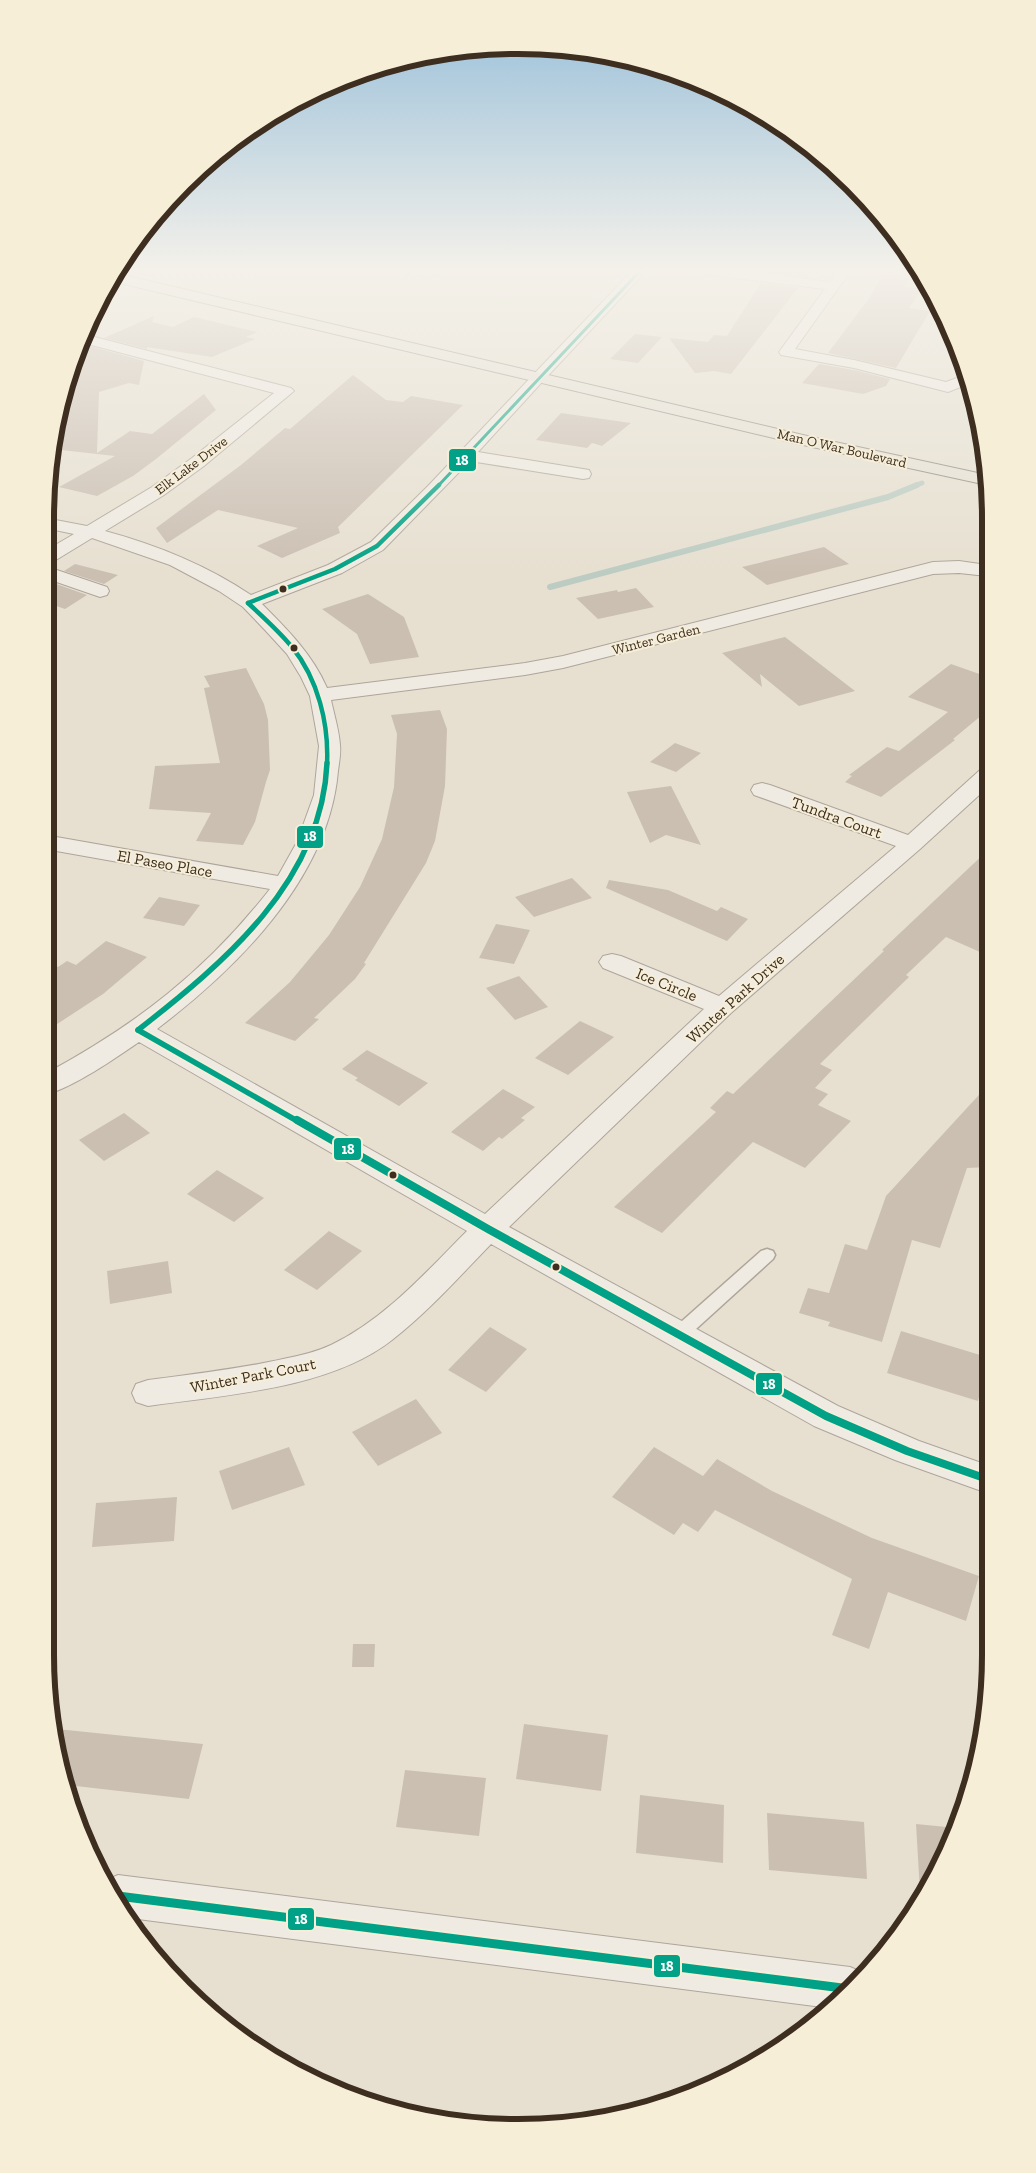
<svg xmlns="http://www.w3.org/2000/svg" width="1036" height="2173" font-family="'Zilla Slab',serif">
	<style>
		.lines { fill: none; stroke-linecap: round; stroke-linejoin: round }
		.stream-far1 { stroke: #bcccc2; stroke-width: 5 }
		.stream { stroke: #bcccc2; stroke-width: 6 }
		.building { fill: #cbbfb2 }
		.service-casing { stroke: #ada599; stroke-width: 3 }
		.minor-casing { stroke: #ada599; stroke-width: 2 }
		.tertiary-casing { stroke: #ada599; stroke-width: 2 }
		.primary-casing { stroke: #928b80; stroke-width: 2 }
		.service { fill: #efebe3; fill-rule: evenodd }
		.minor { fill: #efebe3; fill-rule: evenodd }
		.tertiary { fill: #efebe3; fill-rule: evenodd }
		.primary { fill: #e6e1d4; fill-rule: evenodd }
		.bus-1-far4-casing { stroke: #f7eed8; stroke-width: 5 }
		.bus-1-far3-casing { stroke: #f7eed8; stroke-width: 7 }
		.bus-1-far2-casing { stroke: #f7eed8; stroke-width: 9 }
		.bus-1-far1-casing { stroke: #f7eed8; stroke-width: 11 }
		.bus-1-casing { stroke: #f7eed8; stroke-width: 13 }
		.bus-1-far4 { stroke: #00a186; stroke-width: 3 }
		.bus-1-far3 { stroke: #00a186; stroke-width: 4.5 }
		.bus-1-far2 { stroke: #00a186; stroke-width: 5.5 }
		.bus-1-far1 { stroke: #00a186; stroke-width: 8 }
		.bus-1 { stroke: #00a186; stroke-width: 9 }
		.bus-dot { fill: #3d2e20; stroke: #f7eed8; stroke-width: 2 }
		.labels { text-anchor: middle; stroke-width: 4; stroke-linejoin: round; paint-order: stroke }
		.far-street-label { font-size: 14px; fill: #3d2e20; stroke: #f7eed8 }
		.street-label { font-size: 16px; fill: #3d2e20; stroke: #f7eed8 }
		.rim { fill: none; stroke: #3d2e20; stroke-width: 6 }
		.line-badge { stroke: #f7eed8; stroke-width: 2 }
		.badge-label { font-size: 14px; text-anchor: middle; font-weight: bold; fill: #fff }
	</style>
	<rect width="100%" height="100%" fill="#e7e0d1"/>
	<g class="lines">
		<g class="stream-far1">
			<path d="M983,452L986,451"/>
			<path d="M914,486L922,483"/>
		</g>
		<path class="stream" d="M550,587L888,497L917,485"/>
	</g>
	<g class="building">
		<path d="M769,269H812L806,277L768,272Z"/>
		<path d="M883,274L910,277L904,287L922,289L909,308L930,311L896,368L828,353L870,297Z"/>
		<path d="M761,283L798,288L731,374L714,371L695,373L669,338L708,342L714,335L727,336Z"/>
		<path d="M154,316L152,322L173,327L194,317L257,332L246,337L255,339L212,357L147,347V349L104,338Z"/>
		<path d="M635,334L662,337L638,363L610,359Z"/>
		<path d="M86,345L144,361L139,385L129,383L99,392L97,453L130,431L152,434L204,394L216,410L156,459L133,476L97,496L59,487L115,456L52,449L54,425L77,349Z"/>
		<path d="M819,364L854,370L890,379L886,386L863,394L802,383Z"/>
		<path d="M353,375L386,400L403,402L411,396L463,405L338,527L340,533L282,558L257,546L298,528L218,510L167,543L156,528L241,465L285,428L290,429Z"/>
		<path d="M561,413L631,423L602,446L592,443L587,448L536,440Z"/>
		<path d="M824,547L849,564L767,585L742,567Z"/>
		<path d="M75,564L118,575L104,584L64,571Z"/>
		<path d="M48,581L87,595L65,609L45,602V582Z"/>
		<path d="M636,588L654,607L598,619L576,598L617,590L618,592Z"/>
		<path d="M368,594L404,617L419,657L370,664L357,634L322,609Z"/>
		<path d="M785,637L855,691L799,706L760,674L762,687L722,653Z"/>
		<path d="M951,664L988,677V710L953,739L955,740L881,797L845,782L852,776L849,775L887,747L899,751L948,712L908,697Z"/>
		<path d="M246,668L264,704L268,720L270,770L266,782L255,822L243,845L196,841L211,813L149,809L155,766L220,763L204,688L210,687L204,676Z"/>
		<path d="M440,710L447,729L445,786L435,841L426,863L364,963L366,964L355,979L314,1018L319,1019L295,1041L245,1023L290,982L329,935L360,887L382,839L394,787L397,734L391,715Z"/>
		<path d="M675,743L701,753L676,772L650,762Z"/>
		<path d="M671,786L701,845L666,835L650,843L627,792Z"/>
		<path d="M988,850L989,956L946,937L906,975L909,977L820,1064L832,1070L815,1088L828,1094L818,1105L851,1121L805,1168L753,1142L662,1233L614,1207L716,1112L710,1108L727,1091L733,1094L884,951L882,950Z"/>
		<path d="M572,878L592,898L534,917L515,897Z"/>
		<path d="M609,880L668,890L717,911L721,907L748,919L727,941L606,888Z"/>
		<path d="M159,897L200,905L184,926L143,918Z"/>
		<path d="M496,924L530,930L514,964L479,958Z"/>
		<path d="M106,941L147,957L103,994L45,1032V960L58,967L67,961L76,965Z"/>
		<path d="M519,976L548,1007L515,1020L486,988Z"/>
		<path d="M580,1021L614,1037L568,1075L535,1058Z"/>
		<path d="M367,1050L428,1083L399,1106L355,1080L358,1078L342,1069Z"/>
		<path d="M989,1084V1167L967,1168L940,1248L912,1240L882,1342L828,1326L830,1322L799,1313L808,1288L829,1293L845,1244L867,1250L886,1196Z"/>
		<path d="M503,1089L535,1107L521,1118L525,1120L502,1139L499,1137L483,1151L451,1132Z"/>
		<path d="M124,1113L150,1133L104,1161L79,1140Z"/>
		<path d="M217,1170L264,1198L234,1222L187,1194Z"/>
		<path d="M329,1231L362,1251L317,1290L284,1270Z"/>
		<path d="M168,1261L172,1293L110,1304L107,1271Z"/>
		<path d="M490,1327L527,1349L486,1392L448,1370Z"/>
		<path d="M901,1331L990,1358L978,1401L887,1373Z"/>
		<path d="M416,1399L442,1433L378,1466L352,1432Z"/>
		<path d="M289,1447L305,1485L232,1510L219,1471Z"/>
		<path d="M654,1447L703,1476L717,1459L772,1491L872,1538L979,1576L966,1621L888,1592L869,1649L832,1635L852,1579L715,1510L698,1532L683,1523L674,1535L612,1497Z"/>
		<path d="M177,1497L174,1541L92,1547L96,1503Z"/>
		<path d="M353,1644H375L374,1667H352Z"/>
		<path d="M524,1724L608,1735L601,1791L516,1779Z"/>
		<path d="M57,1729L203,1744L189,1799L67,1785Z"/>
		<path d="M405,1770L486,1778L479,1836L396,1827Z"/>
		<path d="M640,1795L724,1805L723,1863L636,1853Z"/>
		<path d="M767,1813L864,1822L867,1879L769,1870Z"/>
		<path d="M916,1824L957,1828L955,1836L920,1892Z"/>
	</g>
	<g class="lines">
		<g class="service-casing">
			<path id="service" d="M767,1249L773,1251L775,1255L773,1259L685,1339L679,1341L673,1339L670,1334L673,1329L761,1251Z"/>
		</g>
		<g class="minor-casing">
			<g id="minor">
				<path d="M403,269H443C433,282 419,275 404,272Z"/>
				<path d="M688,269H730L830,282L839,269H852L795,349L854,360L946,382L965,375L968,384L948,392L854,368L781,355L779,352L825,289L694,273Z"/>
				<path d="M83,334L291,388L294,391L204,466L164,495L105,531C157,545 206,565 251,595L328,565L371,542L428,486L533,375H543L546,378L543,381L478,452L583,469L589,470L591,474L589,478L583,479L470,461L383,550L342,573L262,604C287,629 313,655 327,688L525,663L563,656L933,562L959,561L987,565V576L959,573L933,574L563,668L525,675L331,700C334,714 339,730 340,745C341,753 339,763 338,771C329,878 237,968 157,1029L485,1214L704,1009L603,968L599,962L603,956L612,954L621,956L719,996L896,846L754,795L751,790L754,785L762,783L770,785L908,835L980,770L988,768V787L920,849L731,1013L509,1227L838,1406L919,1441L990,1466V1494L895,1460L814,1426L491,1244C459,1277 428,1312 392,1340C330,1389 224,1395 148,1406L136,1402L132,1393L136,1384L148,1380C193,1374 239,1369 283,1359C299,1356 316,1352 331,1345C385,1319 426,1272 467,1231L139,1042C114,1059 74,1087 45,1095V1074C137,1024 205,972 270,889L45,849V835L278,876L297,842L314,795L319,746L310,696L301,677L287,654L265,630L243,607L219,591L170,565L92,538L51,563L45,564V551L74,534L45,528V518L87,526L152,487L192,458L274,393L80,342Z"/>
				<path d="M45,566L107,587L109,591L107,595L100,597L45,578Z"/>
			</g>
		</g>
		<g class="tertiary-casing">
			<g id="tertiary">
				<path d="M634,269H648L543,381H533L530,378L533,375Z"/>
				<path d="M118,1875L850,1967L866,1974L830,2008L130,1918L109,1879Z"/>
			</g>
		</g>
		<g class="primary-casing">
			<path id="primary" d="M115,273L803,435L987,475V485L803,445L111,281Z"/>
		</g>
		<use href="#service" class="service"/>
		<use href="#minor" class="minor"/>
		<use href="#tertiary" class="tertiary"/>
		<use href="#primary" class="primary"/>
		<g class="bus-1-far4-casing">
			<path id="bus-1-far4" d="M438,486L642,269"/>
		</g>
		<g class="bus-1-far3-casing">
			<g id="bus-1-far3">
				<path d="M248,603L335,569L377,546L439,485"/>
				<path d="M248,603C263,617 279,631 292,647C318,679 329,724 327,764"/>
			</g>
		</g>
		<g class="bus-1-far2-casing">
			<g id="bus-1-far2">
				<path d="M138,1030L299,1122"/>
				<path d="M138,1030C224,963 322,881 327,763"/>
			</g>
		</g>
		<g class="bus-1-far1-casing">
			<path id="bus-1-far1" d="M297,1120L488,1229L826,1416L907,1451L990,1480"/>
		</g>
		<g class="bus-1-casing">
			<path id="bus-1" d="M118,1896L850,1989"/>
		</g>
		<use href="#bus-1-far4" class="bus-1-far4"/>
		<use href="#bus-1-far3" class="bus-1-far3"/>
		<use href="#bus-1-far2" class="bus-1-far2"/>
		<use href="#bus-1-far1" class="bus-1-far1"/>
		<use href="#bus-1" class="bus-1"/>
	</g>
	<linearGradient id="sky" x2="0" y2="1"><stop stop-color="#96bed9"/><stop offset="0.47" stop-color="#f4f1ea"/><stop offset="1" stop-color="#f4f1ea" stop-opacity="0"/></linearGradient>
	<rect width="1036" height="574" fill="url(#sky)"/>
	<g class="bus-dot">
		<circle cx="283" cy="589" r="4.5"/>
		<circle cx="294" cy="648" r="4.5"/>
		<circle cx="393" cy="1175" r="4.5"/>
		<circle cx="556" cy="1267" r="4.5"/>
	</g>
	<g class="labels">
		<g class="far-street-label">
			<text transform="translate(842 448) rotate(13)" y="5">Man O War Boulevard</text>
			<text transform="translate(191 465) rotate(-37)" y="5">Elk Lake Drive</text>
			<text transform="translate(656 639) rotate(-14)" y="5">Winter Garden</text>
		</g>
		<g class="street-label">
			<text transform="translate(837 817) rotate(20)" y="6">Tundra Court</text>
			<text transform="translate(165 863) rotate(10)" y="6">El Paseo Place</text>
			<text transform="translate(667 984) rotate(22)" y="6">Ice Circle</text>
			<text transform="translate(735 998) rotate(-42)" y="6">Winter Park Drive</text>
			<text transform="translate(253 1375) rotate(-11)" y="6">Winter Park Court</text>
		</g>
	</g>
	<path d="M0 0H1036V2173H0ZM518 54H518A464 464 0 0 1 982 518V1655A464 464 0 0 1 518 2119H518A464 464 0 0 1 54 1655V518A464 464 0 0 1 518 54Z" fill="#f7eed8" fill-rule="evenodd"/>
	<path class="rim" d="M518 54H518A464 464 0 0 1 982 518V1655A464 464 0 0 1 518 2119H518A464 464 0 0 1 54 1655V518A464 464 0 0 1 518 54Z"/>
	<g class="line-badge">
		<rect x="448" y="448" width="29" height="24" rx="5" fill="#00a186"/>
		<rect x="296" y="825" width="28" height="24" rx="5" fill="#00a186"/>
		<rect x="333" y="1137" width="29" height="24" rx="5" fill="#00a186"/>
		<rect x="755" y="1372" width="28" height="24" rx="5" fill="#00a186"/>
		<rect x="287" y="1907" width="28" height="24" rx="5" fill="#00a186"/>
		<rect x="653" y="1954" width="28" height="24" rx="5" fill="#00a186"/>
	</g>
	<g class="badge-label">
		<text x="462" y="465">18</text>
		<text x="310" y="841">18</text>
		<text x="348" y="1154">18</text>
		<text x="769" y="1389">18</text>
		<text x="301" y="1924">18</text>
		<text x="667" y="1971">18</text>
	</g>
</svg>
